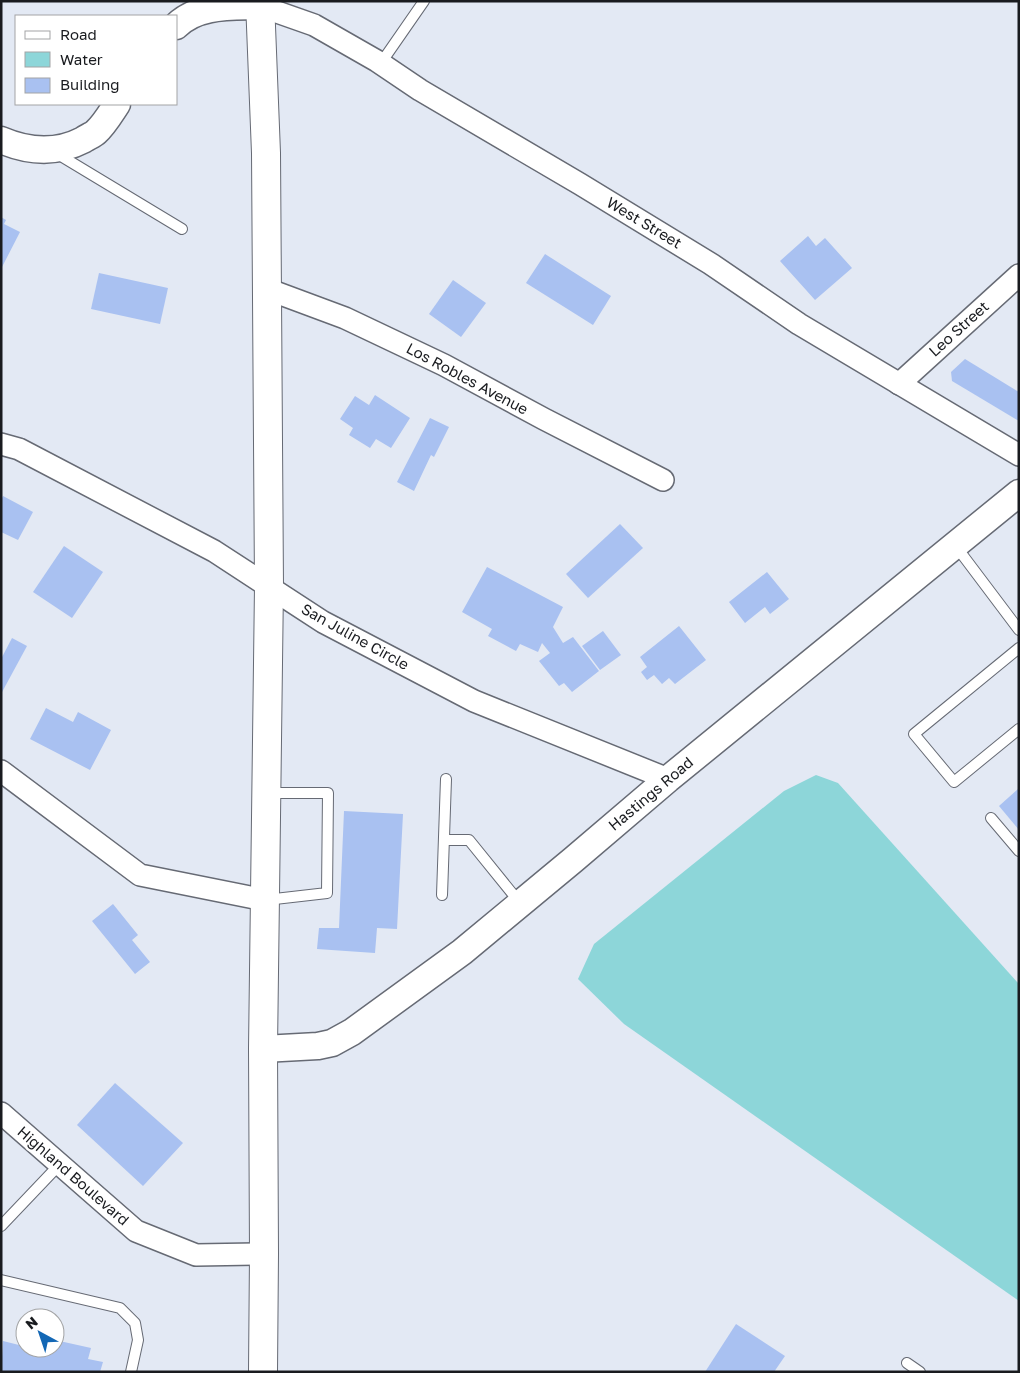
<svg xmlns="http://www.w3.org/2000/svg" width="1020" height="1373" font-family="'Golos Text',sans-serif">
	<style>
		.water { fill: #8dd6d9 }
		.building { fill: #a9c1f1 }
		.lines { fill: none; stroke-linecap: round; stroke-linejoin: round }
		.service-casing { stroke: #666a74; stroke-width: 12 }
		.minor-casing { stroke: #666a74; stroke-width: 24 }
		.tertiary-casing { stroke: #666a74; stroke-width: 29 }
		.trunk-casing { stroke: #666a74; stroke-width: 30 }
		.service { stroke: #fff; stroke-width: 10 }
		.minor { stroke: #fff; stroke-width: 21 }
		.tertiary { stroke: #fff; stroke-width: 26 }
		.trunk { stroke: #fff; stroke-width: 28 }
		.labels { text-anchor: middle; stroke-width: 5; stroke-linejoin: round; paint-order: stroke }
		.street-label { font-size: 15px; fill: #191b1f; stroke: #fff }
	</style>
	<rect width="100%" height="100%" fill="#e3e9f4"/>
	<path class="water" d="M816,775L838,783L1019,984V1301L624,1024L578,979L594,944L784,791Z"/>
	<g class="building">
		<path d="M1,217L6,220L4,224L20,232L1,269Z"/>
		<path d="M808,236L816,246L825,238L852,268L815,300L780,261Z"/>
		<path d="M545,254L611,296L593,325L526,283Z"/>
		<path d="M99,273L168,288L160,324L91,309Z"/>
		<path d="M453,280L486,303L461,337L429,314Z"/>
		<path d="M965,359L1019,392V421L952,381L951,372Z"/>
		<path d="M375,395L410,418L391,448L376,439L370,448L349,435L353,428L340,419L355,396L369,405Z"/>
		<path d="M430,418L449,427L434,457L431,455L414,491L397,482Z"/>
		<path d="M3,496L33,512L18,540L1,532V500Z"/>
		<path d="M620,524L643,548L588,598L566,574Z"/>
		<path d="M64,546L103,572L72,618L33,592Z"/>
		<path d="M487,567L563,607L553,627L563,643L573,637L599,671L572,692L564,683L559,686L539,661L550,653L542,643L538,652L520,644L516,651L488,636L492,629L462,612Z"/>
		<path d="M767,572L789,599L770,614L765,607L745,623L729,602Z"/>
		<path d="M679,626L706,660L675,684L669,678L662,684L654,675L647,680L641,672L647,667L640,657Z"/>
		<path d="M603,631L621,655L600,670L582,646Z"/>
		<path d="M12,638L27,646L1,694V659Z"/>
		<path d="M46,708L73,722L78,712L111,730L90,770L30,739Z"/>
		<path d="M1019,788V830L999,806Z"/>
		<path d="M344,811L403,814L397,929L377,928L375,953L317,949L319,928H339Z"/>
		<path d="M113,904L138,935L132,940L150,962L135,974L92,921Z"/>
		<path d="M115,1083L183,1143L143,1186L77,1125Z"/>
		<path d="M736,1324L785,1356L774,1372H705Z"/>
		<path d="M21,1333L25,1334V1348H55V1340L91,1348L88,1359L103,1362L100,1372H1L3,1341L19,1345Z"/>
	</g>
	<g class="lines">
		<g class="service-casing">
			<g id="service">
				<path d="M381,63L424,1"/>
				<path d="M56,153L182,229"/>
				<path d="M955,545L1019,630"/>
				<path d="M1019,648L914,734L954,782L1019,729"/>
				<path d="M991,818L1019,851"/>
				<path d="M444,840H469L520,903"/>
				<path d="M442,895L446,779"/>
				<path d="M266,900L327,893L328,793H266"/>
				<path d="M1,1226L60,1164"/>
				<path d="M1,1280L120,1308L135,1323L138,1340L131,1372"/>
				<path d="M907,1363L920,1372"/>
			</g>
		</g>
		<g class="minor-casing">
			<g id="minor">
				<path d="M260,6L314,25L377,61L420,90L580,184L711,264L799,324L1019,455"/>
				<path d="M267,289L345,318L444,365L544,419L663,480"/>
				<path d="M899,384L1019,275"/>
				<path d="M1,444L19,449L214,551L323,622L474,701L668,779"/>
				<path d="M1,771L140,875L265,900"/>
				<path d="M1,1113L136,1231L196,1255L264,1254"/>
			</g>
		</g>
		<g class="tertiary-casing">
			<g id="tertiary">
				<path d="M176,26C198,4 232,7 260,6"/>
				<path d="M1,140C29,152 56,154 83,140C87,137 93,135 96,132C104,125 111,113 117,104"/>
				<path d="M263,1049L318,1046L332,1043L352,1032L462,952L573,860L668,779L1019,493"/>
			</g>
		</g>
		<g class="trunk-casing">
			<path id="trunk" d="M260,1L266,153L269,586L263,1049L264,1254L263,1372"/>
		</g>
		<use href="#service" class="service"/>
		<use href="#minor" class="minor"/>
		<use href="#tertiary" class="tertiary"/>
		<use href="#trunk" class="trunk"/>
	</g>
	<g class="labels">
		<g class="street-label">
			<text transform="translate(644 223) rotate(31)" y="5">West Street</text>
			<text transform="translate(959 329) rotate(-42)" y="5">Leo Street</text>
			<text transform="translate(467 379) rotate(28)" y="5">Los Robles Avenue</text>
			<text transform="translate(355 637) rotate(29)" y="5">San Juline Circle</text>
			<text transform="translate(651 794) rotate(-40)" y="5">Hastings Road</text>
			<text transform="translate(73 1176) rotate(41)" y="5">Highland Boulevard</text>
		</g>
	</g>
	<rect width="1020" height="1373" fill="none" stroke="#191b1f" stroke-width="5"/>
	<rect x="15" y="15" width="162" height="90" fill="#ffffff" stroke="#a3a4a5"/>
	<rect x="25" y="31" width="25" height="8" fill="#ffffff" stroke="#a3a4a5"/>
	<text x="60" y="40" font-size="15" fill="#191b1f">Road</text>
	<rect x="25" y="52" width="25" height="15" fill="#8dd6d9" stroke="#a3a4a5"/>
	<text x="60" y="65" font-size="15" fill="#191b1f">Water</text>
	<rect x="25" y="78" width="25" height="15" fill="#a9c1f1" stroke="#a3a4a5"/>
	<text x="60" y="90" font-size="15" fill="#191b1f">Building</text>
	<g transform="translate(40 1333) rotate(320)"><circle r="24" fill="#ffffff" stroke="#a3a4a5"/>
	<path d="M0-4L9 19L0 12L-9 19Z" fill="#1367b5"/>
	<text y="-8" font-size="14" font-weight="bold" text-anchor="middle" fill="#191b1f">N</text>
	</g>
</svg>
